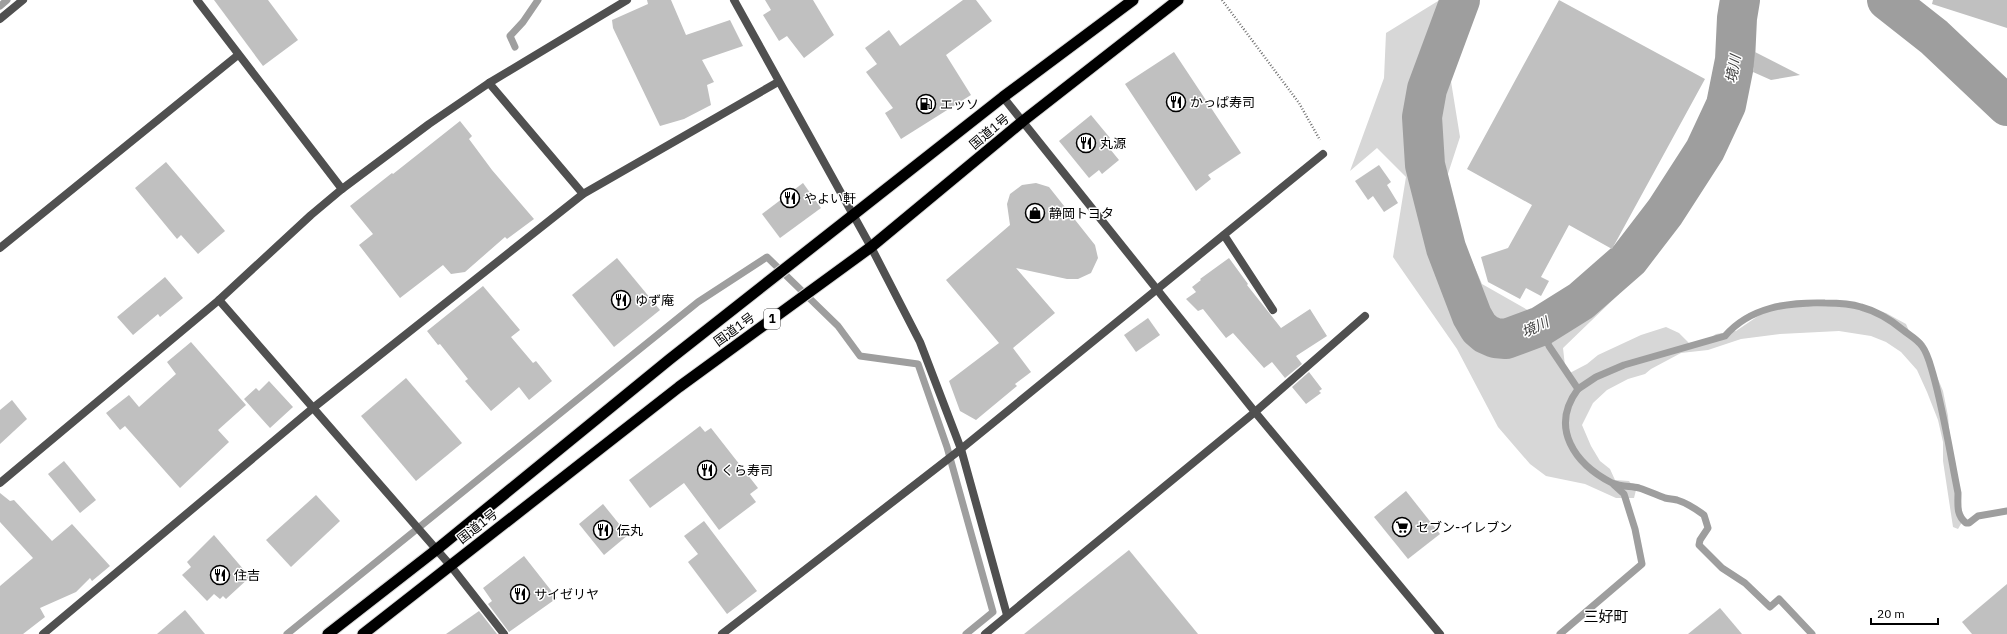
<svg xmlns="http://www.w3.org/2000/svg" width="2007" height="634" font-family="'IBM Plex Sans','Noto Sans JP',sans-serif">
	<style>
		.green { fill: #d7d7d7 }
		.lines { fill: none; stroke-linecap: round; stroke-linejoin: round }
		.stream { stroke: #9e9e9e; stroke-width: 7 }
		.river { stroke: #9e9e9e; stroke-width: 40 }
		.building { fill: #c0c0c0 }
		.trunk-casing { stroke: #dbdbdb; stroke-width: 13 }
		.path { stroke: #727272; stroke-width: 2.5; stroke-dasharray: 1 2; stroke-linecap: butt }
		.service { stroke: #505050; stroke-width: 8 }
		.minor { stroke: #505050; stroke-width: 8 }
		.tertiary { stroke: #505050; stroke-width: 8 }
		.trunk { stroke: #000; stroke-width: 11 }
		.labels { text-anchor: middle; stroke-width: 3; stroke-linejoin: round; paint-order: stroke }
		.shield { fill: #fff; stroke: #4c4c4c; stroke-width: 1 }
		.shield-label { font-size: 12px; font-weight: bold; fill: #000 }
		.poi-label { font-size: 13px; fill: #000; stroke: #fff; text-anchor: start }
		.street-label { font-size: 13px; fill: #000; stroke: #fff }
		.water-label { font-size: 14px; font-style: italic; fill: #3f3f3f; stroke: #fff }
		.quarter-label { font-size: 15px; fill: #000; stroke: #fff }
	</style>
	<rect width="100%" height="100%" fill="#fff"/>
	<path class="green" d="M1438,1L1460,137L1442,192L1482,284L1533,313L1602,279L1619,294L1563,348L1566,375L1587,364L1598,355L1641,335L1666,327L1679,333L1689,343L1706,341L1716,334L1736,331L1764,312L1786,302L1813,307L1849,305L1886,313L1906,324L1909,331L1922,341L1943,391L1948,416L1951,450L1957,479L1958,495L1964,519L1958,529L1953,527L1943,461V442L1938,420L1927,392L1917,370L1901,352L1886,342L1871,336L1839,331L1780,334L1741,339L1708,350L1681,353L1651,369L1645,374L1628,379L1607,390L1593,403L1582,425L1591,446L1600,461L1610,469L1615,480L1629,481L1636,490L1634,498H1616L1585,484L1546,476L1530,464L1498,427L1457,349L1393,257L1406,177L1377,148L1350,171L1384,78L1386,33Z"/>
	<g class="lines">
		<g class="stream">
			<path d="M0,6L7,0"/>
			<path d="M515,47L510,36L523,22L538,0"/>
			<path d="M1541,326L1549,346L1578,389L1596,377L1624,365L1725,336C1750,307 1788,302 1825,303C1837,303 1849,303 1861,307C1876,311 1891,320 1903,330C1909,335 1917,339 1922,346C1928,354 1930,364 1933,374C1944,413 1950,453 1958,493C1958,505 1956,515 1966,523H1969L1978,516L2007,511"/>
			<path d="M1578,389C1549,428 1575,464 1612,483C1621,487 1631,486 1639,488C1648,491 1657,495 1665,498C1669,499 1673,499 1677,500C1687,503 1696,509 1704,515L1708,528L1700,540L1699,545L1722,568L1745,583L1770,607L1779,599L1812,634"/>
			<path d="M287,634L698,302L767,257L838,326L860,356L918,364L947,447L993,612L966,634"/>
			<path d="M1560,634L1642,564L1635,529L1624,494L1614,485"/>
		</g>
		<g class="river">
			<path d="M1460,0L1427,89L1422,117L1425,165L1446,248L1472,316L1479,328L1486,334L1495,338L1506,339L1541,326L1581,301L1629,259L1665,212L1705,150L1726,105L1735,60L1737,18L1740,0"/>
			<path d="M1887,0L1934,37L2007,106"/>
		</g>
	</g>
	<g class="building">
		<path d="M214,0H268L298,40L263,66Z"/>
		<path d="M647,0H671L686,35L730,20L743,46L702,60L714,82L707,85L711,105L684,119L660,126L613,28L612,20L648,4Z"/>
		<path d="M765,0H813L834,35L804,58L787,36L779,41L763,15L771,10Z"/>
		<path d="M963,0H976L992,21L946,55L971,95L901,139L885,113L893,108L866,72L877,64L865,48L889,30L900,46Z"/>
		<path d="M1559,0L1705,79L1612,249L1569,225L1541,277L1549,281L1541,296L1526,288L1520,299L1488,282L1481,257L1508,248L1532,205L1467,169Z"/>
		<path d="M1933,0H2007V28L1932,4Z"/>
		<path d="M1174,52L1241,153L1208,175L1211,179L1196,191L1125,84Z"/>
		<path d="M1755,52L1800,75L1771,80L1753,72Z"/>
		<path d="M1091,115L1110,138L1105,143L1119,160L1102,174L1099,170L1089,178L1059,141Z"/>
		<path d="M460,121L472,136L469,139L492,170L534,219L507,239L505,237L465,272L451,274L443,265L400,298L359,245L373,234L350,206L392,173L393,174Z"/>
		<path d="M166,162L225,231L198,254L181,235L177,239L135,188Z"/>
		<path d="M1379,165L1391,182L1387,185L1398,203L1384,212L1373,196L1368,200L1355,181Z"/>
		<path d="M803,183L821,208L780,238L762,214Z"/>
		<path d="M1036,183L1049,187L1095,245L1098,258L1091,273L1078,279H1067L1016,268L1055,313L1013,348L1031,372L1015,384L1017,386L976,420L960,411L949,381L999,343L946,280L1010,225L1007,204L1010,194L1022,185Z"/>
		<path d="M617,258L660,310L614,347L572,295Z"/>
		<path d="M1229,258L1248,284L1247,285L1281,328L1310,309L1327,336L1296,356L1302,364L1285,378L1272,362L1264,368L1233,333L1226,338L1203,309L1198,311L1186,299L1196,292L1192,287L1201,280L1200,279Z"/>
		<path d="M165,277L183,298L160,317L158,314L133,335L117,317Z"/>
		<path d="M483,286L520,330L511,337L533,363L536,361L552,381L529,400L519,387L491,411L465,381L468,379L440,344L438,345L427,331Z"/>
		<path d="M1148,318L1160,335L1136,352L1124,335Z"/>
		<path d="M191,342L246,405L218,430L229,442L180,488L125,426L120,430L106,413L129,395L139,407L176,374L167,362Z"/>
		<path d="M1309,372L1322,389L1319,391L1321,393L1306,404L1292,387Z"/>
		<path d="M406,378L462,443L416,481L361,416Z"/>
		<path d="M269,381L293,407L270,428L244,399L256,388L259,391Z"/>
		<path d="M12,400L27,419L0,444V410Z"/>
		<path d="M700,426L705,432L711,428L758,488L750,494L756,502L719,530L684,483L650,508L629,480Z"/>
		<path d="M64,461L96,500L80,513L48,474Z"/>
		<path d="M1406,491L1440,534L1408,559L1374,517Z"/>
		<path d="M0,493L10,501L14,500L52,541L72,524L110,566L92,581L90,578L76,592L40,608L45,617L23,634H0V586L33,558L0,522Z"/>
		<path d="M316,495L340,521L291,567L266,540Z"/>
		<path d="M603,504L628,535L604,555L579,524Z"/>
		<path d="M704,521L757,591L727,614L688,562L698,554L684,536Z"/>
		<path d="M214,535L250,577L226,599L223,596L220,599L214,594L207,601L182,575L191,567L187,562Z"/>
		<path d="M1129,550L1198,634H1024L1070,597Z"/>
		<path d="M524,556L557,598L509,632L488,604L492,601L483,588Z"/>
		<path d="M2007,584V634H1972L1962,622Z"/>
		<path d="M1720,608L1742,634H1688Z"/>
		<path d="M185,610L205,634H157Z"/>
		<path d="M479,611L497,634H446Z"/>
	</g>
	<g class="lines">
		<g class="trunk-casing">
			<g id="trunk">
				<path d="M328,634L436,550L670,359L1003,97L1133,0"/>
				<path d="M363,634L679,387L871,247L1023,121L1178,0"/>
			</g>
		</g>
		<path class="path" d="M1222,0L1299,103L1320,140"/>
		<g class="service">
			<path d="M1224,235L1273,310"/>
			<path d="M1255,412L1365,316"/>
		</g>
		<g class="minor">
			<path d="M197,0L342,189"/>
			<path d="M734,0L871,247L920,342L961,449L1007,615"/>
			<path d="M0,19L23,0"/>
			<path d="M489,83L583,194"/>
			<path d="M0,248L238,55"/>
			<path d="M219,300L450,565L504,634"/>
			<path d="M0,483L219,300L311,215L342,189L429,124L489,83L627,0"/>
			<path d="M43,634L313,408L583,194L778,82"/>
			<path d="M722,634L961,449L1323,154"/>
			<path d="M985,634L1255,412"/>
		</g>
		<path class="tertiary" d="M1003,97L1255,412L1440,634"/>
		<use href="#trunk" class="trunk"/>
	</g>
	<defs>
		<g id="restaurant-ring" transform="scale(1)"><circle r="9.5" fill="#fff" stroke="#000" stroke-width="1.5"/><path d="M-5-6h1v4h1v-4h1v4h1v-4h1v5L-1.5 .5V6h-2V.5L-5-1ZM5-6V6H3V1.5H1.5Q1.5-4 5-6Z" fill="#000"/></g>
		<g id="fuel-ring" transform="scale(1)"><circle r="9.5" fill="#fff" stroke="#000" stroke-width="1.5"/><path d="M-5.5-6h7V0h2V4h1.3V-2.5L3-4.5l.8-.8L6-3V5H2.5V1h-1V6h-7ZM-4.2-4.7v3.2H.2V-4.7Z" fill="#000"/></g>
		<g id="shop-ring" transform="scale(1)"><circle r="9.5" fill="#fff" stroke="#000" stroke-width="1.5"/><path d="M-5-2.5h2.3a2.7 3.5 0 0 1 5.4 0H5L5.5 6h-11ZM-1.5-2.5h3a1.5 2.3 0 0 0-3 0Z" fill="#000"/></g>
		<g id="supermarket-ring" transform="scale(1)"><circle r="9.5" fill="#fff" stroke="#000" stroke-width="1.5"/><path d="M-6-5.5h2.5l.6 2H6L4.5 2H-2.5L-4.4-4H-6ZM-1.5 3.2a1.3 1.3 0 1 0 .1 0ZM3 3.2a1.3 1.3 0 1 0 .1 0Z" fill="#000"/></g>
	</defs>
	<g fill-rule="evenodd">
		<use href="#restaurant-ring" x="1176" y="102"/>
		<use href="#fuel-ring" x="926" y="104"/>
		<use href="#restaurant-ring" x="1086" y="143"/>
		<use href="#restaurant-ring" x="790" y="198"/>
		<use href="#shop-ring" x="1035" y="213"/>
		<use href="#restaurant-ring" x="621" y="300"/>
		<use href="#restaurant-ring" x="707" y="470"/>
		<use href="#supermarket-ring" x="1402" y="527"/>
		<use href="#restaurant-ring" x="603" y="530"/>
		<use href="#restaurant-ring" x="220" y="575"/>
		<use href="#restaurant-ring" x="520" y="594"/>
	</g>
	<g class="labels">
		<rect class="shield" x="764" y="309" width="16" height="20" rx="3"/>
		<g class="shield-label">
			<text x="772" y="323">1</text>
		</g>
		<g class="poi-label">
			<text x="1190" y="107">かっぱ寿司</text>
			<text x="940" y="109">エッソ</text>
			<text x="1100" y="148">丸源</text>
			<text x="804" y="203">やよい軒</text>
			<text x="1049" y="218">静岡トヨタ</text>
			<text x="635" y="305">ゆず庵</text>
			<text x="721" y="475">くら寿司</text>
			<text x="1416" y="532">セブン-イレブン</text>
			<text x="617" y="535">伝丸</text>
			<text x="234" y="580">住吉</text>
			<text x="534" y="599">サイゼリヤ</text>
		</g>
		<g class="street-label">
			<text transform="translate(989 131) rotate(-40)" y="5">国道1号</text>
			<text transform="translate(734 329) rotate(-36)" y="5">国道1号</text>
			<text transform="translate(477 526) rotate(-38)" y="5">国道1号</text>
		</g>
		<g class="water-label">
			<text transform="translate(1733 69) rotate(-80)" y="5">境川</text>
			<text transform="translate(1535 327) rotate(-25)" y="5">境川</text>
		</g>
		<g class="quarter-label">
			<text x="1606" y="622">三好町</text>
		</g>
	</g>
	<path d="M1871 618v6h67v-6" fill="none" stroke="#000000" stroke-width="2"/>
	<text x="1877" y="618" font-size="12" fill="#000000" stroke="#ffffff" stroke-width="3" paint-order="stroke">20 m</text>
</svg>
